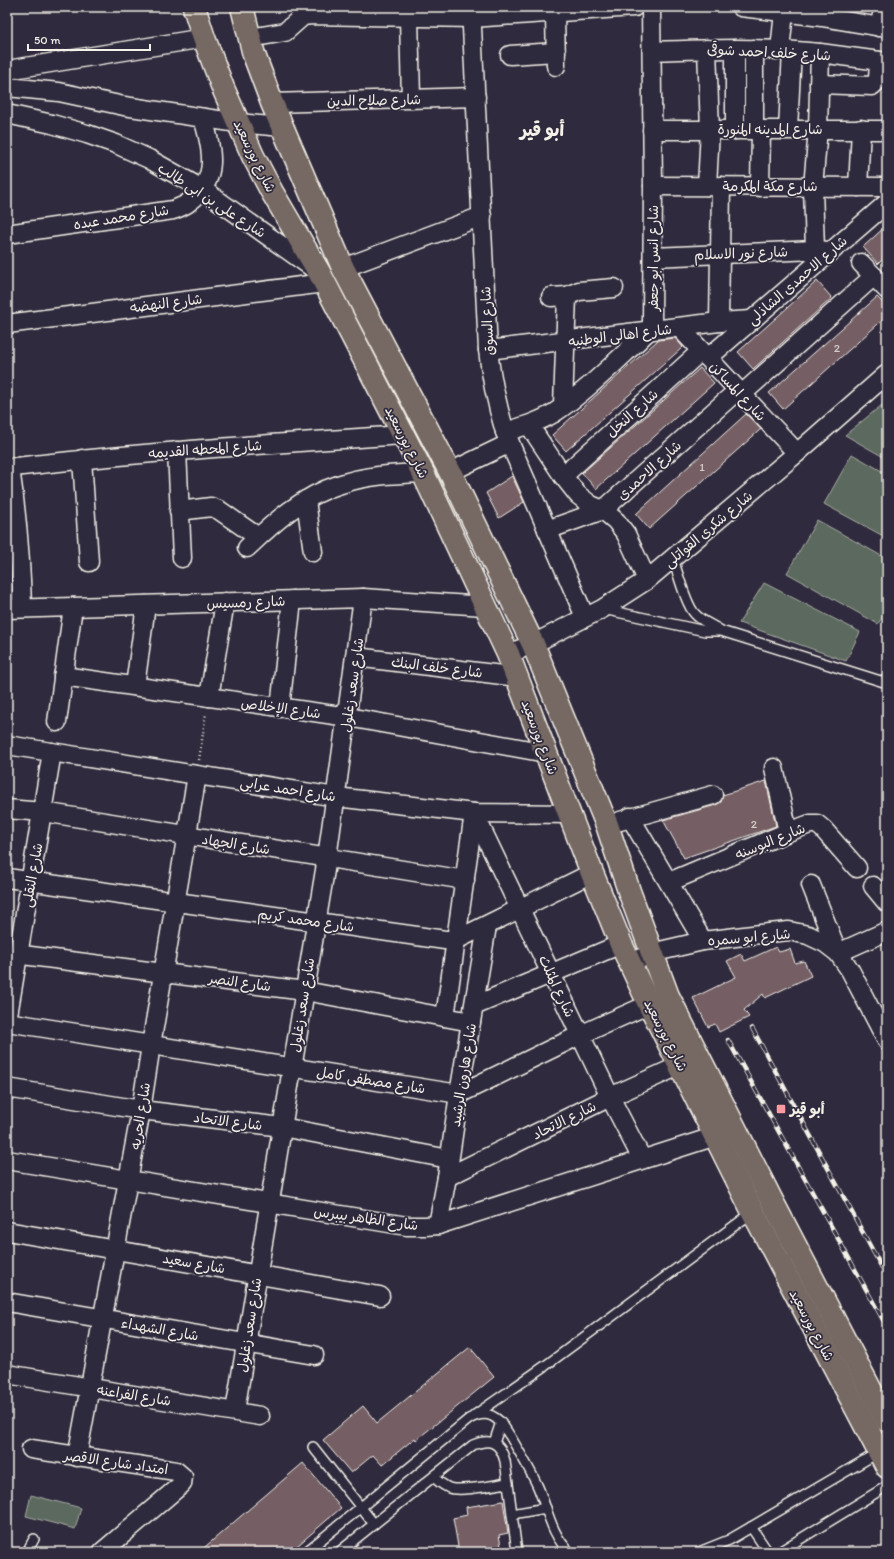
<svg xmlns="http://www.w3.org/2000/svg" width="894" height="1559" font-family="Itim,'Playpen Sans Arabic',sans-serif">
	<style>
		.green { fill: #5c695f; stroke: #a8ada4 }
		.building { fill: #755e65; stroke: #f4f1e8 }
		.lines { fill: none; stroke-linecap: round; stroke-linejoin: round }
		.service-casing { stroke: #f4f1e8; stroke-width: 12 }
		.minor-casing { stroke: #f4f1e8; stroke-width: 21 }
		.primary-casing { stroke: #f4f1e8; stroke-width: 25 }
		.path { stroke: #f4f1e8; stroke-width: 2.5; stroke-dasharray: 1 3; stroke-linecap: butt }
		.service { stroke: #2f2a3d; stroke-width: 9 }
		.minor { stroke: #2f2a3d; stroke-width: 18 }
		.primary { stroke: #766964; stroke-width: 22 }
		.rail-casing { stroke: #f4f1e8; stroke-width: 4.5 }
		.rail { stroke: #2f2a3d; stroke-width: 3; stroke-dasharray: 9; stroke-linecap: butt }
		.poi-dot { fill: #ff9aa2; stroke: #2f2a3d; stroke-width: 1.5 }
		.labels { text-anchor: middle; stroke-width: 3.5; stroke-linejoin: round; paint-order: stroke }
		.number-label { font-size: 12px; fill: #d4ccc7 }
		.street-label { font-size: 14px; fill: #f4f1e8; stroke: #2f2a3d }
		.poi-label { font-size: 14px; font-weight: bold; fill: #f4f1e8; stroke: #2f2a3d; text-anchor: start }
		.district-label { font-size: 18px; font-weight: bold; fill: #f4f1e8; stroke: #2f2a3d }
	</style>
	<rect width="100%" height="100%" fill="#2f2a3d"/>
	<filter id="ink" filterUnits="userSpaceOnUse"><feTurbulence type="fractalNoise" baseFrequency=".025" numOctaves="2"/><feDisplacementMap in="SourceGraphic" scale="8" xChannelSelector="R" yChannelSelector="G"/><feConvolveMatrix kernelMatrix="1 2 1 2 8 2 1 2 1" color-interpolation-filters="sRGB"/></filter>
	<g filter="url(#ink)">
		<g class="green">
			<path d="M887,401V459L845,435Z"/>
			<path d="M852,454L887,474V538L824,504Z"/>
			<path d="M817,520L887,559V609L878,624L787,573Z"/>
			<path d="M764,583L860,632L846,661L739,623Z"/>
			<path d="M31,1495L81,1508L75,1529L26,1516Z"/>
		</g>
		<g class="building">
			<path d="M887,225V255L878,264L863,247Z"/>
			<path d="M817,281L832,298L753,369L738,352Z"/>
			<path d="M877,297L887,307V316L783,409L769,393Z"/>
			<path d="M675,338L683,347L566,451L552,435L658,340Z"/>
			<path d="M700,368L714,383L596,489L582,473Z"/>
			<path d="M746,414L761,429L649,529L636,514Z"/>
			<path d="M512,476L524,502L499,518L486,493Z"/>
			<path d="M766,781L776,826L684,858L663,820L716,805L721,802L723,795Z"/>
			<path d="M776,947L779,952L790,949L795,963L804,961L811,976L765,998L763,994L744,1010L749,1017L719,1032L715,1024L708,1027L693,998L736,977L727,961L741,954L745,961Z"/>
			<path d="M470,1347L494,1377L416,1440L415,1438L382,1465L373,1455L351,1473L323,1440L363,1406L377,1423Z"/>
			<path d="M303,1463L341,1508L290,1552H199Z"/>
			<path d="M503,1501L508,1533L499,1535L502,1552H459L453,1518L467,1515L466,1507Z"/>
		</g>
		<g class="lines">
			<g class="service-casing">
				<g id="service">
					<path d="M673,559C678,573 686,605 695,614C702,622 713,625 721,631L887,683"/>
					<path d="M603,609L705,631H721"/>
					<path d="M475,1415L545,1366L753,1212"/>
					<path d="M494,1443L501,1422"/>
					<path d="M313,1447L374,1524"/>
					<path d="M434,1477C438,1482 443,1485 449,1488C462,1492 494,1485 508,1483"/>
					<path d="M512,1514L546,1508"/>
					<path d="M751,1527L768,1552"/>
					<path d="M27,1552L34,1539"/>
					<path d="M306,1552L469,1419C476,1415 484,1412 492,1416C501,1420 505,1429 510,1436C520,1453 530,1469 538,1487C547,1508 552,1537 570,1552"/>
					<path d="M339,1552L473,1445C491,1438 500,1442 505,1461L517,1552"/>
					<path d="M699,1552L729,1540L879,1452"/>
					<path d="M779,1552L887,1486"/>
				</g>
			</g>
			<g class="minor-casing">
				<g id="minor">
					<path d="M471,7L488,350C491,379 497,405 505,432L585,617"/>
					<path d="M741,7L822,17L887,28"/>
					<path d="M555,13L556,66"/>
					<path d="M409,17L411,99"/>
					<path d="M879,27L884,7"/>
					<path d="M250,38L285,32L303,16L311,15L472,18L634,7"/>
					<path d="M707,49L710,130L707,186"/>
					<path d="M780,50L784,12"/>
					<path d="M652,51C708,49 764,47 820,53C842,56 865,59 887,62"/>
					<path d="M510,55L556,52"/>
					<path d="M7,70L204,38"/>
					<path d="M819,84L872,86L878,80L879,61"/>
					<path d="M7,87L59,92L124,106L238,123L282,127"/>
					<path d="M272,103L476,97"/>
					<path d="M7,114L52,124L87,134L116,144L149,159L202,189L317,271"/>
					<path d="M788,129L792,51"/>
					<path d="M652,130H887"/>
					<path d="M735,130V49"/>
					<path d="M754,130V49"/>
					<path d="M653,186L887,187"/>
					<path d="M760,187L761,130"/>
					<path d="M858,187L861,129"/>
					<path d="M7,234L173,210C178,208 185,206 189,202C220,180 212,148 203,118"/>
					<path d="M815,250L813,187L818,129L820,53"/>
					<path d="M653,257L815,250L828,251"/>
					<path d="M861,263L887,290"/>
					<path d="M343,268L482,216"/>
					<path d="M551,297L567,296L579,291L614,288"/>
					<path d="M719,322L721,186"/>
					<path d="M7,324L324,283"/>
					<path d="M680,328L797,453"/>
					<path d="M488,350L719,322L752,320"/>
					<path d="M708,358L887,203"/>
					<path d="M742,394L874,276"/>
					<path d="M563,405L567,296"/>
					<path d="M529,425L563,476L578,495L591,505L603,510L616,521L626,534L647,580"/>
					<path d="M505,432C522,427 539,422 554,413C584,393 611,366 638,341L648,331L652,324L653,186L651,7"/>
					<path d="M177,451L182,558"/>
					<path d="M82,459L89,562"/>
					<path d="M7,468C139,452 271,444 403,435"/>
					<path d="M10,468C17,515 21,561 22,608"/>
					<path d="M450,472L510,443"/>
					<path d="M563,476L701,351"/>
					<path d="M306,500L313,552"/>
					<path d="M179,511L211,507L219,510L258,537"/>
					<path d="M547,530L603,510L738,390"/>
					<path d="M247,548C273,523 303,496 338,485C366,475 395,474 423,473"/>
					<path d="M7,609L363,598L485,606"/>
					<path d="M508,654L533,644L602,609L647,580L797,453L887,374"/>
					<path d="M356,657L518,677"/>
					<path d="M63,676L348,717L546,753"/>
					<path d="M135,686L146,605"/>
					<path d="M209,697L225,602"/>
					<path d="M280,708L292,600"/>
					<path d="M57,722L73,607"/>
					<path d="M7,745L336,797L474,813L570,814"/>
					<path d="M774,768L788,832"/>
					<path d="M7,809L43,812L465,880"/>
					<path d="M474,813L610,1097L642,1159"/>
					<path d="M630,817L703,941"/>
					<path d="M620,821L713,795"/>
					<path d="M7,878L445,940H456L592,873"/>
					<path d="M669,882L788,832L810,824H817L823,829L857,868"/>
					<path d="M811,885L838,953L887,931"/>
					<path d="M873,886L887,903"/>
					<path d="M7,953L305,991L471,1022"/>
					<path d="M630,964L651,953L703,941L769,933L789,931L808,935L825,943L838,953L850,970L887,1041"/>
					<path d="M474,1006L621,944"/>
					<path d="M445,1017L474,813"/>
					<path d="M7,1021L52,752"/>
					<path d="M7,1022L459,1094L580,1035L661,999"/>
					<path d="M7,1088L141,1110L282,1127L449,1159"/>
					<path d="M7,1160L407,1226H425L438,1225L716,1136"/>
					<path d="M447,1177L610,1097L681,1065"/>
					<path d="M438,1225L447,1177L459,1094L487,926"/>
					<path d="M7,1231L380,1296"/>
					<path d="M7,1302L314,1355"/>
					<path d="M7,1374L260,1416"/>
					<path d="M235,1411L327,858L363,598"/>
					<path d="M31,1449L176,1471L183,1477L182,1484L102,1552"/>
					<path d="M77,1457L141,1110L151,1045L197,775"/>
				</g>
			</g>
			<g class="primary-casing">
				<g id="primary">
					<path d="M194,7L204,38L223,88L253,156L272,192L319,272L423,473L508,654L592,873L621,944L649,1004L753,1212L887,1467"/>
					<path d="M242,7L254,55L272,103L343,268L450,472L533,644L607,825L629,891L668,996L772,1201L887,1421"/>
				</g>
			</g>
			<path class="path" d="M199,760L206,713"/>
			<use href="#service" class="service"/>
			<use href="#minor" class="minor"/>
			<use href="#primary" class="primary"/>
			<g class="rail-casing">
				<g id="rail">
					<path d="M752,1028L887,1277"/>
					<path d="M728,1040L887,1327"/>
				</g>
			</g>
			<use href="#rail" class="rail"/>
		</g>
	</g>
	<rect class="poi-dot" x="776" y="1104" width="10" height="10" rx="2"/>
	<g class="labels">
		<g class="number-label">
			<text x="837" y="352">2</text>
			<text x="702" y="471">1</text>
			<text x="754" y="828">2</text>
		</g>
		<g class="street-label">
			<text transform="translate(769 52) rotate(3)" y="5">شارع خلف احمد شوقى</text>
			<text transform="translate(374 100) rotate(-1)" y="5">شارع صلاح الدين</text>
			<text x="770" y="134">شارع المدينه المنورة</text>
			<text transform="translate(255 156) rotate(64)" y="5">شارع بورسعيد</text>
			<text x="770" y="191">شارع مكة المكرمة</text>
			<text transform="translate(212 200) rotate(33)" y="5">شارع على بن ابى طالب</text>
			<text transform="translate(121 217) rotate(-9)" y="5">شارع محمد عبده</text>
			<text transform="translate(741 253) rotate(-2)" y="5">شارع نور الاسلام</text>
			<text transform="translate(653 258) rotate(-90)" y="5">شارع انس ابو جعفر</text>
			<text transform="translate(797 280) rotate(-41)" y="5">شارع الاحمدى الشاذلى</text>
			<text transform="translate(166 303) rotate(-7)" y="5">شارع النهضه</text>
			<text transform="translate(487 321) rotate(-93)" y="5">شارع السوق</text>
			<text transform="translate(620 335) rotate(-7)" y="5">شارع اهالى الوطنيه</text>
			<text transform="translate(738 391) rotate(47)" y="5">شارع المساكن</text>
			<text transform="translate(632 413) rotate(-42)" y="5">شارع النخل</text>
			<text transform="translate(407 442) rotate(63)" y="5">شارع بورسعيد</text>
			<text transform="translate(205 449) rotate(-4)" y="5">شارع المحطه القديمه</text>
			<text transform="translate(649 470) rotate(-42)" y="5">شارع الاحمدى</text>
			<text transform="translate(708 529) rotate(-40)" y="5">شارع شكرى القواتلى</text>
			<text transform="translate(246 602) rotate(-2)" y="5">شارع رمسيس</text>
			<text transform="translate(437 667) rotate(7)" y="5">شارع خلف البنك</text>
			<text transform="translate(352 685) rotate(-82)" y="5">شارع سعد زغلول</text>
			<text transform="translate(281 708) rotate(8)" y="5">شارع الإخلاص</text>
			<text transform="translate(540 737) rotate(69)" y="5">شارع بورسعيد</text>
			<text transform="translate(288 789) rotate(9)" y="5">شارع احمد عرابى</text>
			<text transform="translate(770 841) rotate(-22)" y="5">شارع البوسنه</text>
			<text transform="translate(236 844) rotate(9)" y="5">شارع الجهاد</text>
			<text transform="translate(32 875) rotate(-80)" y="5">شارع النقلى</text>
			<text transform="translate(306 920) rotate(8)" y="5">شارع محمد كريم</text>
			<text transform="translate(749 937) rotate(-5)" y="5">شارع ابو سمره</text>
			<text transform="translate(240 982) rotate(8)" y="5">شارع النصر</text>
			<text transform="translate(557 986) rotate(65)" y="5">شارع المثلث</text>
			<text transform="translate(302 1005) rotate(-81)" y="5">شارع سعد زغلول</text>
			<text transform="translate(666 1035) rotate(63)" y="5">شارع بورسعيد</text>
			<text transform="translate(463 1075) rotate(-81)" y="5">شارع هارون الرشيد</text>
			<text transform="translate(371 1080) rotate(9)" y="5">شارع مصطفى كامل</text>
			<text transform="translate(140 1116) rotate(-81)" y="5">شارع الحريه</text>
			<text transform="translate(564 1120) rotate(-26)" y="5">شارع الاتحاد</text>
			<text transform="translate(228 1121) rotate(7)" y="5">شارع الاتحاد</text>
			<text transform="translate(366 1218) rotate(8)" y="5">شارع الظاهر بيبرس</text>
			<text transform="translate(194 1263) rotate(10)" y="5">شارع سعيد</text>
			<text transform="translate(249 1325) rotate(-81)" y="5">شارع سعد زغلول</text>
			<text transform="translate(812 1325) rotate(62)" y="5">شارع بورسعيد</text>
			<text transform="translate(160 1329) rotate(10)" y="5">شارع الشهداء</text>
			<text transform="translate(134 1395) rotate(9)" y="5">شارع الفراعنه</text>
			<text transform="translate(116 1462) rotate(8)" y="5">امتداد شارع الاقصر</text>
		</g>
		<g class="poi-label">
			<text x="790" y="1114">أبو قير</text>
		</g>
		<g class="district-label">
			<text x="542" y="136">أبو قير</text>
		</g>
	</g>
	<rect width="894" height="1559" fill="none" stroke="#2f2a3d" stroke-width="24"/>
	<rect x="12" y="12" width="870" height="1535" fill="none" stroke="#f4f1e8" stroke-width="1.5" filter="url(#ink)"/>
	<path d="M28 44v6h122v-6" fill="none" stroke="#f4f1e8" stroke-width="2"/>
	<text x="34" y="44" font-size="12" fill="#f4f1e8" stroke="#2f2a3d" stroke-width="3" paint-order="stroke">50 m</text>
</svg>
